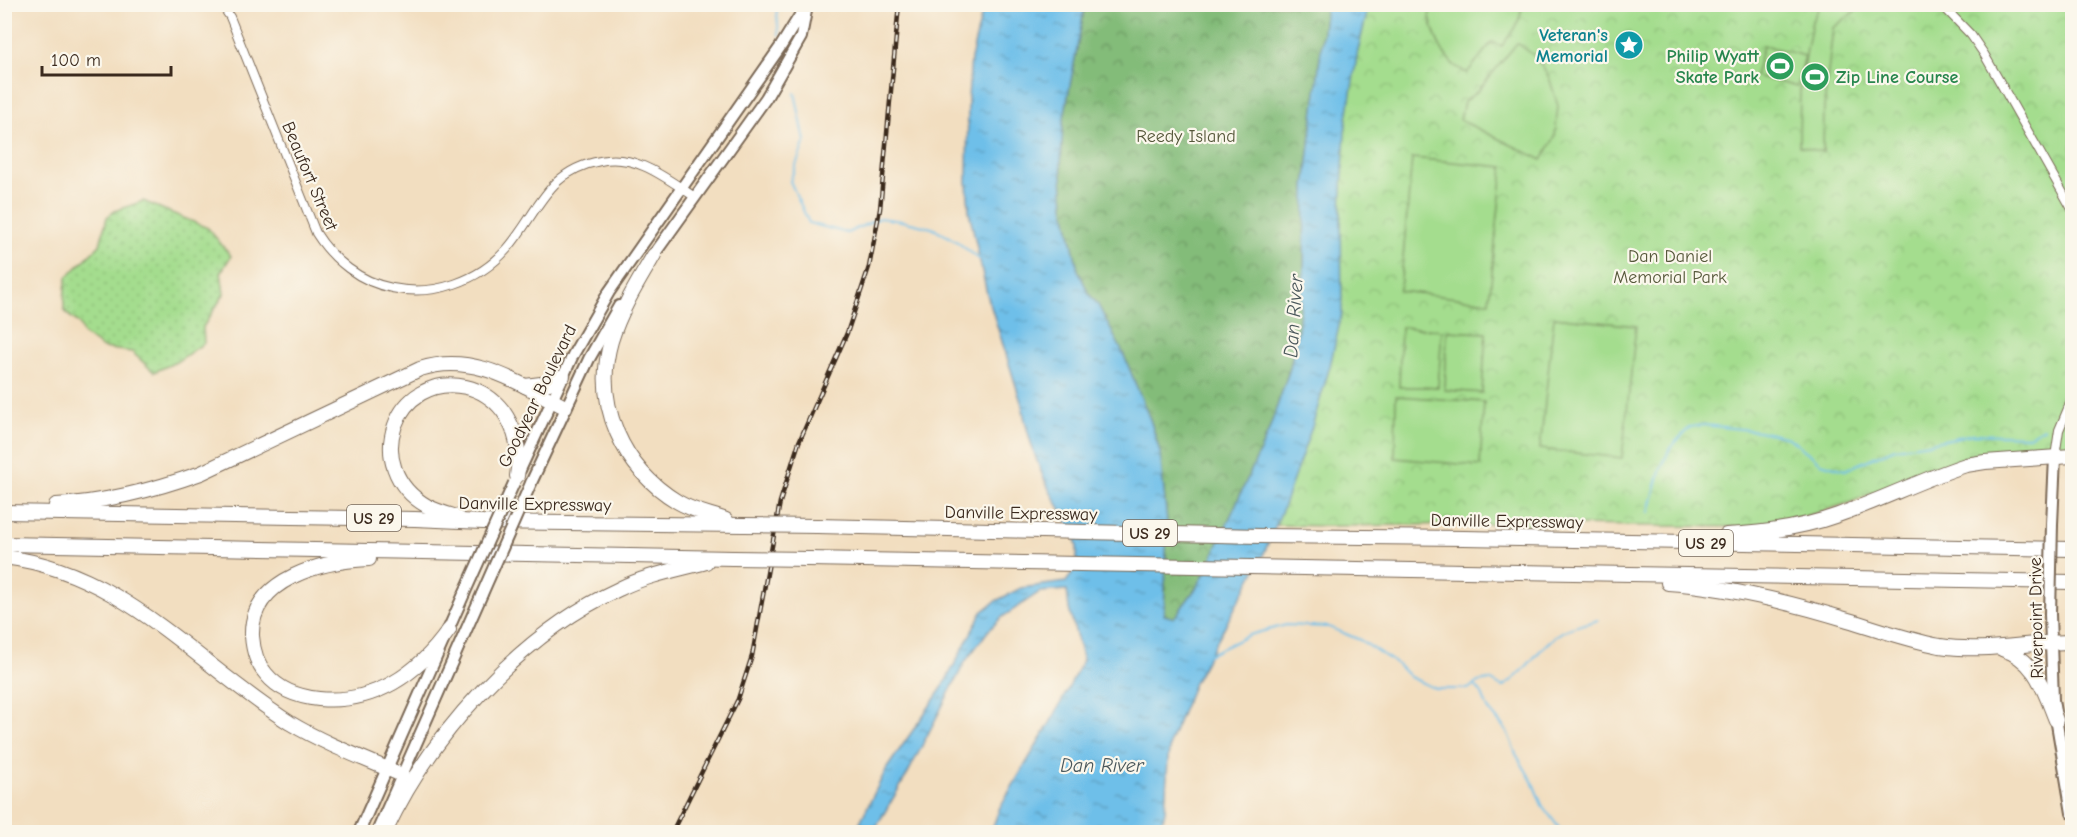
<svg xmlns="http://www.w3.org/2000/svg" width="2077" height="837" font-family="'Comic Neue',sans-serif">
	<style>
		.grass { fill: url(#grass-dots); stroke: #708456; stroke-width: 1.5 }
		.forest { fill: url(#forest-crowns); stroke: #5f734c; stroke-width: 1.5 }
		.park { fill: url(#park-crowns); stroke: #708456; stroke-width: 1.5 }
		.pitch { fill: #a4dd8e; stroke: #708456; stroke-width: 1.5 }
		.water { fill: url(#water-ripples); stroke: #547484; stroke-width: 1.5 }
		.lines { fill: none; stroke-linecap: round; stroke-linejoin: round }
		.stream { stroke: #6ebfe9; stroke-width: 2 }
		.street-casing { stroke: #7b6957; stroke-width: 10 }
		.secondary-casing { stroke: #7b6957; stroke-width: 14 }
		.highway-casing { stroke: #7b6957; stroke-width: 16 }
		.street { stroke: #fff; stroke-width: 8 }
		.secondary { stroke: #fff; stroke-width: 10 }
		.highway { stroke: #fff; stroke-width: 14 }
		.rail-casing { stroke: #3b2a1e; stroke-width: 4.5 }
		.rail { stroke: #fbf7ec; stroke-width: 2; stroke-dasharray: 7; stroke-linecap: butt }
		.secondary-bridge-casing { stroke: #7b6957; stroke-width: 14; stroke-linecap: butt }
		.highway-bridge-casing { stroke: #7b6957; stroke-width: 16; stroke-linecap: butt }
		.secondary-bridge { stroke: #fff; stroke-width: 10 }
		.highway-bridge { stroke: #fff; stroke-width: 14 }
		.labels { text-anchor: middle; stroke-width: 4.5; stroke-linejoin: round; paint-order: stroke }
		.shield { fill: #fbf7ec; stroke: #75685c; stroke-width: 1.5 }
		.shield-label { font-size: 16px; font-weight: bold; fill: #3b2a1e }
		.culture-label { font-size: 18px; font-weight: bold; fill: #0d838f; stroke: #fbf7ec; text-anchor: end }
		.leisure-label { font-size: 18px; font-weight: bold; fill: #27864d; stroke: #fbf7ec; text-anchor: end }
		.park-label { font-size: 18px; fill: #55573a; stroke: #fbf7ec }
		.street-label { font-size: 18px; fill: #3b2a1e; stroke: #fbf7ec }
		.water-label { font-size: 20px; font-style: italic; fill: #4a575b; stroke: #fbf7ec }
	</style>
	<defs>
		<pattern id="grass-dots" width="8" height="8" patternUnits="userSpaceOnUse" patternTransform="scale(1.5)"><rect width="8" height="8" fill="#a4dd8e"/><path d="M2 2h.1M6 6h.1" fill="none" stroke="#8ebe7a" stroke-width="1.8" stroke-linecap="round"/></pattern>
		<pattern id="forest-crowns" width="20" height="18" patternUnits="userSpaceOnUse" patternTransform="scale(1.5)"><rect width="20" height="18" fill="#83bc79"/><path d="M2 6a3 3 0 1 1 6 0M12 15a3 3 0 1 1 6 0" fill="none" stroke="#6c9963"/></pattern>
		<pattern id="park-crowns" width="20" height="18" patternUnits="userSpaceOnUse" patternTransform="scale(1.5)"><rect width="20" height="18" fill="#a4dd8e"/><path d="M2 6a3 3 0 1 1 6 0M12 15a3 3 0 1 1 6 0" fill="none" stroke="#8ebe7a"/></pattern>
		<pattern id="water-ripples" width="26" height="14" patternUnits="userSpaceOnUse" patternTransform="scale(1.5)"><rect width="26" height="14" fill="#6ebfe9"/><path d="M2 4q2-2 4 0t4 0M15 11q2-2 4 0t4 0" fill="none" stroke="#5c9bbc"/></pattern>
	</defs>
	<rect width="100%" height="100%" fill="#fbf7ec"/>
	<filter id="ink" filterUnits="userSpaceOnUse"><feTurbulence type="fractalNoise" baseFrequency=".0167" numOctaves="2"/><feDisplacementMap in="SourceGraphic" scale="12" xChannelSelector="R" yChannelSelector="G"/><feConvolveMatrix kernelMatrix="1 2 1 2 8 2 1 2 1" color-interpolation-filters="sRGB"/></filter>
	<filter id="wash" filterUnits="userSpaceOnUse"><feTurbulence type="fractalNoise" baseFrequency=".008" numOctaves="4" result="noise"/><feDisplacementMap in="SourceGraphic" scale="24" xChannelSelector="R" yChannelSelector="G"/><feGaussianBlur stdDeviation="1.35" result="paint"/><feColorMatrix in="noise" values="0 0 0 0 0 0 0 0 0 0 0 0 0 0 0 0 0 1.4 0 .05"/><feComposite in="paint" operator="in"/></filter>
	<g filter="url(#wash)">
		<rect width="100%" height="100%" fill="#f2dec0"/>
		<path class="grass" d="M143,201L208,228L231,256L221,272L224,294L203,327L204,343L176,362L154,372L132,352L103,348L83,334C78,316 72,322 65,311C62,307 66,282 67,277L100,245L107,217L115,211Z"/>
		<path class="forest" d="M1085,5H1326L1305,187L1304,272L1298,330L1290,368L1268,433L1205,573L1197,587L1174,618L1164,615L1167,522L1160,452L1151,422L1123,353L1098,305L1089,294L1078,270L1064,206L1061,163L1063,123Z"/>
		<path class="park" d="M1358,5H2072V451L2015,452L1970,456L1926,471L1849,503L1796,519L1749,527L1469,524L1338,526L1268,525L1339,152Z"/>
		<g class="pitch">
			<path d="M1429,4L1521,5C1523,20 1510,34 1502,46L1492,42L1467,73C1462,70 1455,67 1451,62C1438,48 1429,23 1429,4Z"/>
			<path d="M1822,5H1863L1833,28L1824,108L1823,152L1799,146L1800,88L1812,21L1819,7Z"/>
			<path d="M1517,43L1536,57L1549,77L1558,106L1555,137L1542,160L1460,120L1464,102L1479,90Z"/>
			<path d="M1763,45L1805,56L1797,87L1755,76Z"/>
			<path d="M1412,158L1503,167L1489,302L1400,291Z"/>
			<path d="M1554,317L1636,326L1622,458L1540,449Z"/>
			<path d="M1401,327L1442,330L1438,387H1399Z"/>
			<path d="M1447,331L1486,333L1482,393L1445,390Z"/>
			<path d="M1396,396L1484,402L1480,466L1395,458Z"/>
		</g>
		<path class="water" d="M984,5H1085L1063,123L1061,163L1064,206L1078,270L1089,294L1098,305L1123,353L1151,422L1160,452L1167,522L1164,615L1174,618L1197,587L1205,573L1268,433L1290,368L1298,330L1304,272L1305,187L1326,5H1369L1358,50L1345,131L1341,211L1342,313L1330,366L1312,427L1283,508L1262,558L1194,683L1170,742L1168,759L1165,811L1159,832H991L1000,807L1053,718L1083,660L1069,609L1067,590L1040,592L1001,618L988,631L965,662L907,775L873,832H855L887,768L942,688L982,612L996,601L1021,588L1066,582C1095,547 1061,516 1047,485C1036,462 1026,430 1022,405L987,294L969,211L967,183L968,98L971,58Z"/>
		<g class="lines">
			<g class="stream">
				<path d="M776,4L779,35"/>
				<path d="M795,93L805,141L790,181L809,223L847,233L880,218L902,221L932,228L956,241L979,259L981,257"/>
				<path d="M1649,512L1660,471L1670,448L1690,427L1704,425L1759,431L1789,438L1821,463L1845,470L1895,448L1930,443L1973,434L2029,436L2043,428"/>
				<path d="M1208,655L1249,635L1286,625L1329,627L1360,640L1397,664L1410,677L1436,689H1468L1478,682L1490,680L1502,687C1526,674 1538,646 1562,632C1572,626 1587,624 1598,620"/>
				<path d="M1475,685L1482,694L1488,709L1507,731L1516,754L1532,781L1542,805L1562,832"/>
			</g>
		</g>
	</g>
	<g filter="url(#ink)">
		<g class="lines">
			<g class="street-casing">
				<g id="street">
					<path d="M221,4L230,17L316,233C333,260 360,282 392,288C434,297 479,281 507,249C539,212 546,171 600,161C636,153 667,179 695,197"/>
					<path d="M1941,4L1971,35L1984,54L2072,209"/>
					<path d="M2055,457L2059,430L2072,399"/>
				</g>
			</g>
			<g class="secondary-casing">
				<g id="secondary">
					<path d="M650,260L766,98L801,37L806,11"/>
					<path d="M520,470L573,355L609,292L781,46L807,4"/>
					<path d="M531,483L589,359L619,306"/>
					<path d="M2052,524L2055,457"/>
					<path d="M2050,614L2053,700L2072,813"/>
					<path d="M359,832L464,594"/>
					<path d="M377,832L482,594"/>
				</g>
			</g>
			<g class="highway-casing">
				<g id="highway">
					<path d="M654,255C638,282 620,311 611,341C593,404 623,469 678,502C693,511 710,514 726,520"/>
					<path d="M525,386L549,383L563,376"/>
					<path d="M56,505C106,502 154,490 201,473L420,369C474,351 519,384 565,407"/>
					<path d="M4,512L415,519L483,522L744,525"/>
					<path d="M457,517C447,514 436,511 427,506C359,467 396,371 466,387C480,390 494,399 503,411C517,431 521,452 517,476"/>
					<path d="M817,526L1260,536L1464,538L2072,549"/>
					<path d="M1726,535C1764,533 1802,528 1838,515C1881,500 1923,479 1966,465L1985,462L2072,456"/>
					<path d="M4,544L733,558"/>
					<path d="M4,557C123,571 195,663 290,723C325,744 365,759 402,775"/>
					<path d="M369,559C323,561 250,578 252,636C253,650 257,664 266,674C279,690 299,697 319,699C374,704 418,674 449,630"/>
					<path d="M809,559L2072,582"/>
					<path d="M1668,583C1729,587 1789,602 1848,620C1878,629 1908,640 1940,646C1984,653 2028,642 2072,642"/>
					<path d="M2002,649C2036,659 2044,691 2056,720"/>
					<path d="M385,832C430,735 521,634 619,589C647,575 677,570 706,562"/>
				</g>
			</g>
			<use href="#street" class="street"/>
			<use href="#secondary" class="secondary"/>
			<use href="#highway" class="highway"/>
			<g class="rail-casing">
				<path id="rail" d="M672,832L738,699L752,656L780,502L799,442L847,333L869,267L880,209L899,4"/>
			</g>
			<use href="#rail" class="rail"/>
			<g class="secondary-bridge-casing">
				<g id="secondary-bridge">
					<path d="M464,594L514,483"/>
					<path d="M482,594L531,483"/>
					<path d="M2050,614L2052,524"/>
				</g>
			</g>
			<g class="highway-bridge-casing">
				<g id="highway-bridge">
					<path d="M744,525L817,526"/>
					<path d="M733,558L809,559"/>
				</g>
			</g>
			<use href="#secondary-bridge" class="secondary-bridge"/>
			<use href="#highway-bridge" class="highway-bridge"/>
		</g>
	</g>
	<defs>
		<g id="sight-disc" transform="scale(1.5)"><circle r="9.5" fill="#0f9aa8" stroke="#fbf7ec"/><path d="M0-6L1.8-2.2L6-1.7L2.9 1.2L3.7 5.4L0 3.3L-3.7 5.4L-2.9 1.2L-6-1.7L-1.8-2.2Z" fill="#fff"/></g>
		<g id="stadium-disc" transform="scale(1.5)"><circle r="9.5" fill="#2e9e5b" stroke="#fbf7ec"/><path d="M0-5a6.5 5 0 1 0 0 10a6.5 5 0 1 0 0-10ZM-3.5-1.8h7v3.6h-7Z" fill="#fff"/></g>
	</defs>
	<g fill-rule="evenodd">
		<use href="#sight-disc" x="1629" y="45"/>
		<use href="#stadium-disc" x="1780" y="66"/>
		<use href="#stadium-disc" x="1815" y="77"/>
	</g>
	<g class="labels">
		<g class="shield">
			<rect x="347" y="505" width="54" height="26" rx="4.5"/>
			<rect x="1123" y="520" width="54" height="26" rx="4.5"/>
			<rect x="1679" y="530" width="54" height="26" rx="4.5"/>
		</g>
		<g class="shield-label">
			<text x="374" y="524">US 29</text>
			<text x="1150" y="539">US 29</text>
			<text x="1706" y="549">US 29</text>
		</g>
		<g class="culture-label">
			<text x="1608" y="41">Veteran's<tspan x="1608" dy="21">Memorial</tspan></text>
		</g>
		<g class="leisure-label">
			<text x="1759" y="62">Philip Wyatt<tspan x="1759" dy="21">Skate Park</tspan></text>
			<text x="1836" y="83" text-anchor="start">Zip Line Course</text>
		</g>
		<g class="park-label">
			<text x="1186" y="142">Reedy Island</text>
			<text x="1670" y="262">Dan Daniel<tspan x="1670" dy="21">Memorial Park</tspan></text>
		</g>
		<g class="street-label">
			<text transform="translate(310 176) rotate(67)" y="6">Beaufort Street</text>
			<text transform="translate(537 396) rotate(-64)" y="6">Goodyear Boulevard</text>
			<text transform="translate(535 504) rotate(1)" y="6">Danville Expressway</text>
			<text transform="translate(1021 513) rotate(1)" y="6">Danville Expressway</text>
			<text transform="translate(1507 521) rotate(1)" y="6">Danville Expressway</text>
			<text transform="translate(2036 618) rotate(-91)" y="6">Riverpoint Drive</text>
		</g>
		<g class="water-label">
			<text transform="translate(1293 316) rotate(-86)" y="7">Dan River</text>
			<text x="1102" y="772">Dan River</text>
		</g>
	</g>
	<rect width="2077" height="837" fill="none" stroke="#fbf7ec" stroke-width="24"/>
	<path d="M42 66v9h129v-9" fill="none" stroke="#3b2a1e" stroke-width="3"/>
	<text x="51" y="66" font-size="18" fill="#3b2a1e" stroke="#fbf7ec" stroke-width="4.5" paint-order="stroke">100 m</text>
</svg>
